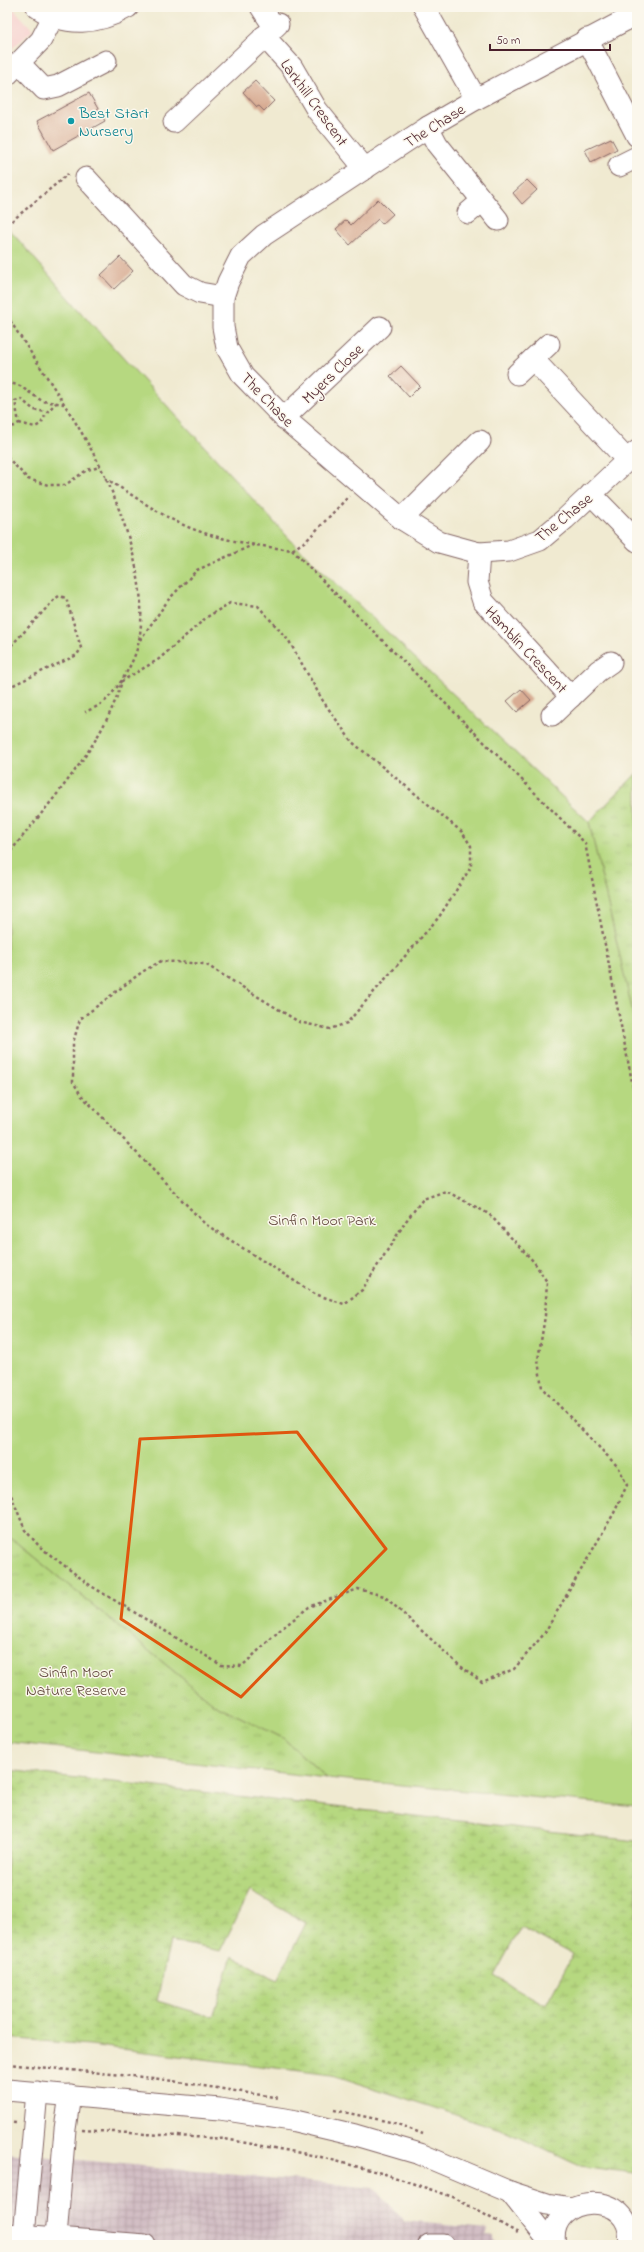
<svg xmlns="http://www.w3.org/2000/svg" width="644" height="2252" font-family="'Indie Flower',sans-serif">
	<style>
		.built { fill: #f7d0ce }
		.industrial { fill: url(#industrial-grid) }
		.grass { fill: url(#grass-tufts); stroke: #807c56 }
		.wetland { fill: url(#wetland-marsh); stroke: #807c56; fill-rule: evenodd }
		.park { fill: #b6d880; stroke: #807c56 }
		.building { fill: #d8ac93 }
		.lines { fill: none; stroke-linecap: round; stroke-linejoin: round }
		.minor-casing { stroke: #846665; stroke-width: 23 }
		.path { stroke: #846665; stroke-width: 2.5; stroke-dasharray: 3 3; stroke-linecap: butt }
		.minor { stroke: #fff; stroke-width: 21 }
		.marked { fill: none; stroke: #e0560e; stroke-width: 3; stroke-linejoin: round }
		.culture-dot { fill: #0f9aa8; stroke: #fbf7ec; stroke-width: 1.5 }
		.labels { text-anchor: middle; stroke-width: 3; stroke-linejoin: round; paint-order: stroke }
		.street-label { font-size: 16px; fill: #4a1f2b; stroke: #fbf7ec }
		.culture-label { font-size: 16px; fill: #0d838f; stroke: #fbf7ec; text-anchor: start }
		.park-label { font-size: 16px; fill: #654d40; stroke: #fbf7ec }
	</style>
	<defs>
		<pattern id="industrial-grid" width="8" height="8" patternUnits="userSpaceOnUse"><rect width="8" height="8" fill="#d2bec4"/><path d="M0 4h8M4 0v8" fill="none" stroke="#b6a3a9"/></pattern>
		<pattern id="grass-tufts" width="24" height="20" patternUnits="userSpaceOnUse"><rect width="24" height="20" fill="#b6d880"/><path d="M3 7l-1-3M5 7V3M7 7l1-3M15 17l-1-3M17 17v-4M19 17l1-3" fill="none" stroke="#9eb96f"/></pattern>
		<pattern id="wetland-marsh" width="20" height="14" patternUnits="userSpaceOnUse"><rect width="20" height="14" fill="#b6d880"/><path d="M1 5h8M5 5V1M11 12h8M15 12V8" fill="none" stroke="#9eb96f"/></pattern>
	</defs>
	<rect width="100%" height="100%" fill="#fbf7ec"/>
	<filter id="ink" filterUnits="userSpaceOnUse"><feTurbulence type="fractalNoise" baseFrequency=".025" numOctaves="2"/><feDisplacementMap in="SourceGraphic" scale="8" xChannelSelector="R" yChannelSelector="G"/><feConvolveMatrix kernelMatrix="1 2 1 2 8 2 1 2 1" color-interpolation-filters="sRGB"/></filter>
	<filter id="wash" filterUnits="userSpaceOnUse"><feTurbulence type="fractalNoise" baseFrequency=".012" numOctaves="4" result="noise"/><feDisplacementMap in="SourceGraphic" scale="16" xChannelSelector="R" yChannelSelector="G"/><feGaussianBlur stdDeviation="0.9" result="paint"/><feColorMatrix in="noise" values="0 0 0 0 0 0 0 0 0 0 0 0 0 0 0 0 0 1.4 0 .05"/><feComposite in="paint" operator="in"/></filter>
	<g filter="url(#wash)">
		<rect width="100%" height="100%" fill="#f0ead1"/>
		<path class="built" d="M7,7H12L33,30L7,53Z"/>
		<path class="industrial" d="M7,2153L374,2188L405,2221L487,2229L486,2235L494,2236V2242L503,2245H7Z"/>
		<g class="grass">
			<path d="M637,773V1032L589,822Z"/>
			<path d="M7,1535L214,1704L283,1738L327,1778L7,1742Z"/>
		</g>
		<path class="wetland" d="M7,1770L637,1841V2175L634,2173L580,2166L500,2129L333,2075L89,2045L7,2038ZM250,1891L306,1923L277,1980L232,1956L213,2017L157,2001L170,1941L220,1951ZM521,1927L573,1955L546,2005L494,1976Z"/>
		<path class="park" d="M7,227L91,323L296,546L589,822L637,1031V1807L327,1778L283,1738L214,1704L7,1535Z"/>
		<g id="blocks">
			<g class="building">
				<path d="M255,81L274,101L264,111L259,106L257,107L243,92Z"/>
				<path d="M89,93L105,121L53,150L37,121Z"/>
				<path d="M611,138L617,149L591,162L585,150Z"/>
				<path d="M527,180L537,190L522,204L513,193Z"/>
				<path d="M378,199L393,214L382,224L378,219L350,245L336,229L346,220L351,225Z"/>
				<path d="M120,257L133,271L114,289L101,275Z"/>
				<path d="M401,366L420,386L409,397L390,376Z"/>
				<path d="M521,689L531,700L517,712L507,701Z"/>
			</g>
		</g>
	</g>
	<g filter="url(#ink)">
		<use href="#blocks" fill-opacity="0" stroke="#846665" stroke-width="1"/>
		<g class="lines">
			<g class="minor-casing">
				<g id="minor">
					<path d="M37,7C66,28 98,24 128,7"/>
					<path d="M261,7L274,27"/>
					<path d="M424,7L476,99"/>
					<path d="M637,14L476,99L428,127L264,235L241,256L228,282L223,297V327L227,348L243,376L284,418L402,519L439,542L479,553L509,551L540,540L565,519L637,451"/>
					<path d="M264,36L292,67L317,110L365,169"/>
					<path d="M587,39L637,136"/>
					<path d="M20,64L44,89L58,86L106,61"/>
					<path d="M7,75L41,40L53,17"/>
					<path d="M174,122L278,24"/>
					<path d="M428,127L437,144L498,220"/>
					<path d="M619,166L637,157"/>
					<path d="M86,178L184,285L200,293L223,297"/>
					<path d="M468,213L482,201"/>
					<path d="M533,359L627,460"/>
					<path d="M517,374L549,344"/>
					<path d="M284,418L380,327"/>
					<path d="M591,494L637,541"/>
					<path d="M402,519L480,441"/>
					<path d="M479,553L477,582L483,601L571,697"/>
					<path d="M552,715L598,671L611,662"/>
					<path d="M7,2090L220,2109L291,2120L355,2135L420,2154L510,2192L547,2204L572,2208"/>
					<path d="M510,2192L552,2245"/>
					<path d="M7,2234L145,2245"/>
					<path d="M24,2235L37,2092"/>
					<path d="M56,2237L65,2129L70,2095"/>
					<path d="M429,2245H443"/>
					<path d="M555,2245C545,2192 637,2187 629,2245"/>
				</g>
			</g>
			<g class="path">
				<path d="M7,225L68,174"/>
				<path d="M7,316C39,366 74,415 101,468C124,514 149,588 139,640C136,660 120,686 106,700C101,705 92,709 85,712"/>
				<path d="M7,382L20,386L42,401L64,404"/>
				<path d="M19,423L35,427L41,424L47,412"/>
				<path d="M7,430L19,423L15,401L21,399L34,410L47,412L56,403"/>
				<path d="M7,457L28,479L48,485H65L87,470L100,467"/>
				<path d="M105,478C128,492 150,508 173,520C209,539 252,545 292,550L307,540L349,496"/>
				<path d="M292,550L585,843L637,1107"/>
				<path d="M140,640L169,599L197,570L253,545"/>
				<path d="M7,650L55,599L59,596L66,598L81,648L77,655L7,688"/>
				<path d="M7,856C49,802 103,747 122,681L159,659L207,617L230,603L258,606L289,641L323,701L352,742L462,832L471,846V867L439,917L347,1023L330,1029L299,1022L205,964L161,961L142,972L80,1019L73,1043V1082L81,1095L205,1224L315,1294L344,1304L362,1290L406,1221L423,1199L446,1191L489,1214L534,1262L547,1282L545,1316L538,1360L542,1388L619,1468L627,1485L614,1513L544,1634L514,1669L482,1682L459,1665L384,1596L358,1589L309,1607L280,1630L242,1666L221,1665L91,1586L40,1547L25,1530L7,1485"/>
				<path d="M7,2064L153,2078L280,2098"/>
				<path d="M334,2110L395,2123L423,2134"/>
				<path d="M7,2122L16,2123"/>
				<path d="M82,2130L225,2139L317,2156L385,2174L453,2197L518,2233"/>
			</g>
			<use href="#minor" class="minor"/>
		</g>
	</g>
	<path class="marked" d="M297,1432L386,1549L241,1697L121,1619L140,1439Z"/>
	<circle class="culture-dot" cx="71" cy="121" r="4"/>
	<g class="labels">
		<g class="street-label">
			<text transform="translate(315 102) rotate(54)" y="6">Larkhill Crescent</text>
			<text transform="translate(434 125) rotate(-32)" y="6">The Chase</text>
			<text transform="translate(332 373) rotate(-44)" y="6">Myers Close</text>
			<text transform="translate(268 399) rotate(46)" y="6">The Chase</text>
			<text transform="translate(563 517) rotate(-39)" y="6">The Chase</text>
			<text transform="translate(527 649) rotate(47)" y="6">Hamblin Crescent</text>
		</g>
		<g class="culture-label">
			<text x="79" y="118">Best Start<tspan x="79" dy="18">Nursery</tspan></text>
		</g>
		<g class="park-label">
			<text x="322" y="1225">Sinfin Moor Park</text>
			<text x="76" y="1677">Sinfin Moor<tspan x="76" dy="18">Nature Reserve</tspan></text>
		</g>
	</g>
	<rect width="644" height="2252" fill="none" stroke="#fbf7ec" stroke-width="24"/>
	<path d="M490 44v6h120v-6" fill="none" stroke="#4a1f2b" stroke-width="2"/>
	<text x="496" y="44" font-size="12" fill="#4a1f2b" stroke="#fbf7ec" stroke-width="3" paint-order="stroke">50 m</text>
</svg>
